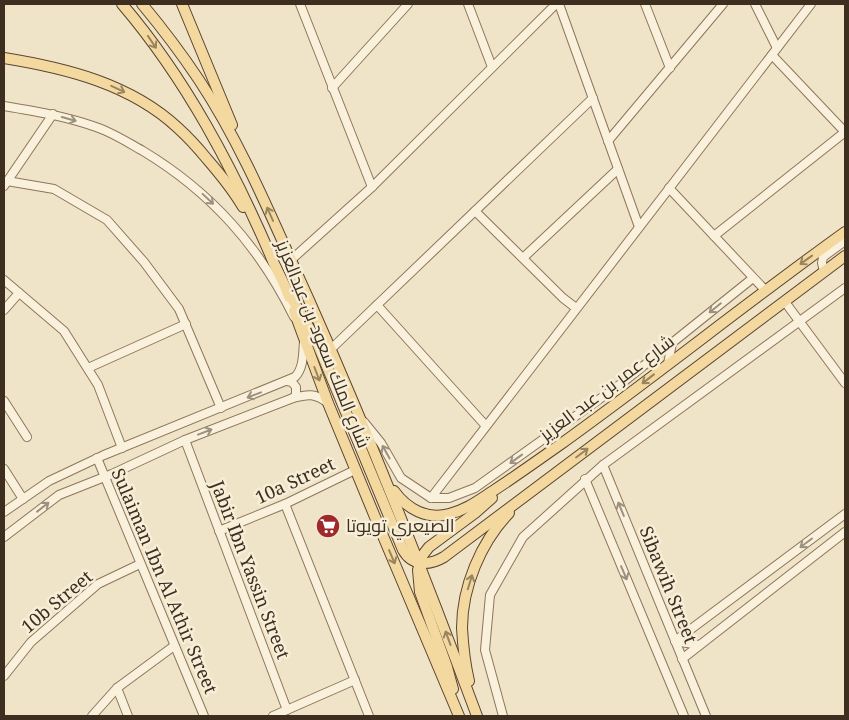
<svg xmlns="http://www.w3.org/2000/svg" width="849" height="720" font-family="'Noto Serif',Cairo,serif">
	<style>
		.lines { fill: none; stroke-linecap: round; stroke-linejoin: round }
		.minor-casing { stroke: #8d765c; stroke-width: 10 }
		.major-casing { stroke: #5b4430; stroke-width: 12 }
		.minor { stroke: #faf1dc; stroke-width: 8 }
		.major { stroke: #f3d9a0; stroke-width: 10 }
		.oneway { stroke: #988460 }
		.oneway2 { stroke: #9c907e }
		.labels { text-anchor: middle; stroke-width: 5; stroke-linejoin: round; paint-order: stroke }
		.street-label { font-size: 18px; fill: #3d2e20; stroke: #f7eed8 }
		.poi-label { font-size: 18px; fill: #3d2e20; stroke: #f7eed8; text-anchor: start }
	</style>
	<rect width="100%" height="100%" fill="#f0e4c8"/>
	<g class="lines">
		<g class="minor-casing">
			<g id="minor">
				<path d="M300,4L372,187"/>
				<path d="M468,4L492,67"/>
				<path d="M559,4L639,227"/>
				<path d="M645,4L670,68"/>
				<path d="M755,4L777,48"/>
				<path d="M332,88L408,4"/>
				<path d="M4,106C34,111 64,116 93,126C110,131 127,142 143,151C211,192 259,246 294,317"/>
				<path d="M608,141L723,4"/>
				<path d="M7,181L54,189L107,220L144,262L179,309L221,408"/>
				<path d="M4,186L53,114"/>
				<path d="M669,188L765,290"/>
				<path d="M475,211L563,298L576,308"/>
				<path d="M714,236L845,132L772,55"/>
				<path d="M523,258L618,169"/>
				<path d="M291,260L372,187L556,4"/>
				<path d="M824,272L822,263L823,257L845,241"/>
				<path d="M4,280L64,331L98,385L122,448"/>
				<path d="M785,302L845,383"/>
				<path d="M377,305L486,426"/>
				<path d="M4,310L19,293"/>
				<path d="M331,349L593,98"/>
				<path d="M668,364L672,343"/>
				<path d="M88,368L186,324"/>
				<path d="M287,381L292,382L296,387V395L293,398"/>
				<path d="M4,401L27,437"/>
				<path d="M364,422L381,443L401,478L431,498H449L475,488L622,383L753,278"/>
				<path d="M185,440L287,710"/>
				<path d="M97,458L204,716"/>
				<path d="M603,465L706,716"/>
				<path d="M4,469L23,499"/>
				<path d="M585,479L684,716"/>
				<path d="M431,498L811,4"/>
				<path d="M285,504L369,716"/>
				<path d="M4,512L49,481L104,455L295,377C304,368 303,352 304,341"/>
				<path d="M219,531L285,504L355,470"/>
				<path d="M4,537L59,495L112,474L185,440L293,398C308,394 315,393 328,403"/>
				<path d="M675,641L845,514"/>
				<path d="M675,641L699,645"/>
				<path d="M682,659L845,532"/>
				<path d="M4,676L31,642L98,584L140,564"/>
				<path d="M117,688L128,716"/>
				<path d="M92,716L117,688L174,646"/>
				<path d="M273,716L355,680"/>
				<path d="M503,716L485,650L490,595L523,537L603,465L845,288"/>
			</g>
		</g>
		<g class="major-casing">
			<g id="major">
				<path d="M122,4C186,79 233,168 272,259C277,271 285,284 289,297"/>
				<path d="M142,4C162,28 181,53 199,80C244,148 275,226 309,300C370,437 425,576 477,716"/>
				<path d="M182,4L232,125"/>
				<path d="M4,58C66,68 131,84 178,128C188,137 198,148 207,159C220,174 233,190 243,207"/>
				<path d="M288,292L316,340L403,550C412,566 429,566 444,557L845,256"/>
				<path d="M294,311L328,403L375,517L459,716"/>
				<path d="M394,491C407,509 427,520 449,514C466,510 479,500 493,491C516,476 538,460 561,444C657,375 749,301 845,232"/>
				<path d="M469,681C465,664 463,646 462,628C462,587 481,542 509,513"/>
				<path d="M453,689L447,667L420,592L418,570L422,556L429,547L475,513L492,498"/>
			</g>
		</g>
		<use href="#minor" class="minor"/>
		<use href="#major" class="major"/>
	</g>
	<defs><path id="oneway-shaft" d="M-6 0H5M1.5-3L5.5 0L1.5 3" fill="none" stroke-width="1.6" stroke-linecap="round" stroke-linejoin="round" transform="scale(1.25)"/></defs>
	<g class="oneway">
		<use href="#oneway-shaft" transform="translate(152 42) rotate(56)"/>
		<use href="#oneway-shaft" transform="translate(118 89) rotate(25)"/>
		<use href="#oneway-shaft" transform="translate(270 214) rotate(-114)"/>
		<use href="#oneway-shaft" transform="translate(806 260) rotate(144)"/>
		<use href="#oneway-shaft" transform="translate(317 374) rotate(69)"/>
		<use href="#oneway-shaft" transform="translate(648 379) rotate(142)"/>
		<use href="#oneway-shaft" transform="translate(582 453) rotate(-37)"/>
		<use href="#oneway-shaft" transform="translate(392 557) rotate(67)"/>
		<use href="#oneway-shaft" transform="translate(470 582) rotate(-73)"/>
		<use href="#oneway-shaft" transform="translate(448 638) rotate(-110)"/>
	</g>
	<g class="oneway2">
		<use href="#oneway-shaft" transform="translate(69 119) rotate(16)"/>
		<use href="#oneway-shaft" transform="translate(208 199) rotate(43)"/>
		<use href="#oneway-shaft" transform="translate(715 308) rotate(141)"/>
		<use href="#oneway-shaft" transform="translate(254 395) rotate(159)"/>
		<use href="#oneway-shaft" transform="translate(205 432) rotate(-21)"/>
		<use href="#oneway-shaft" transform="translate(386 452) rotate(-119)"/>
		<use href="#oneway-shaft" transform="translate(516 459) rotate(144)"/>
		<use href="#oneway-shaft" transform="translate(43 507) rotate(-38)"/>
		<use href="#oneway-shaft" transform="translate(621 509) rotate(-112)"/>
		<use href="#oneway-shaft" transform="translate(806 543) rotate(143)"/>
		<use href="#oneway-shaft" transform="translate(624 573) rotate(67)"/>
	</g>
	<defs>
		<g id="supermarket-disc" transform="scale(1.25)"><circle r="9.5" fill="#9e2a2b" stroke="#f7eed8"/><path d="M-6-5.5h2.5l.6 2H6L4.5 2H-2.5L-4.4-4H-6ZM-1.5 3.2a1.3 1.3 0 1 0 .1 0ZM3 3.2a1.3 1.3 0 1 0 .1 0Z" fill="#fff"/></g>
	</defs>
	<g fill-rule="evenodd">
		<use href="#supermarket-disc" x="328" y="526"/>
	</g>
	<g class="labels">
		<g class="street-label">
			<text transform="translate(323 344) rotate(68)" y="6">شارع الملك سعود بن عبدالعزيز</text>
			<text transform="translate(607 388) rotate(-37)" y="6">شارع عمر بن عبد العزيز</text>
			<text transform="translate(295 481) rotate(-25)" y="6">10a Street</text>
			<text transform="translate(250 570) rotate(69)" y="6">Jabir Ibn Yassin Street</text>
			<text transform="translate(164 581) rotate(67)" y="6">Sulaiman Ibn Al Athir Street</text>
			<text transform="translate(668 585) rotate(68)" y="6">Sibawih Street</text>
			<text transform="translate(57 602) rotate(-40)" y="6">10b Street</text>
		</g>
		<g class="poi-label">
			<text x="346" y="532">الصيعري تويوتا</text>
		</g>
	</g>
	<rect width="849" height="720" fill="none" stroke="#3d2e20" stroke-width="10"/>
</svg>
